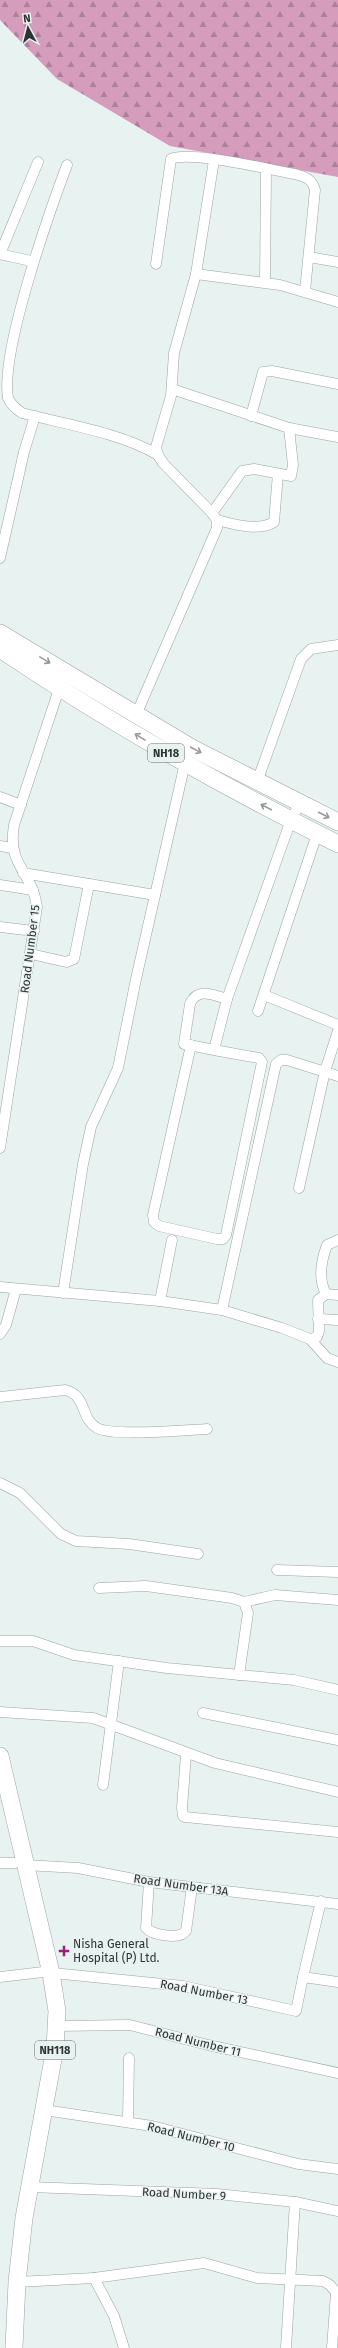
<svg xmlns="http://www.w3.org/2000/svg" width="338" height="2348" font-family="'Fira Sans',sans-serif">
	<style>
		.forest { fill: url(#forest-firs) }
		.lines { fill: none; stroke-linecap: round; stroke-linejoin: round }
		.street-casing { stroke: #9aa4a3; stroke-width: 11 }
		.highway-casing { stroke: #9aa4a3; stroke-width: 18 }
		.street { stroke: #fff; stroke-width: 10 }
		.highway { stroke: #fff; stroke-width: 17 }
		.oneway { stroke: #979a99 }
		.poi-dot { fill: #9d1f73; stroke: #e7f2f1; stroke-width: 1.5 }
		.labels { text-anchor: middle; stroke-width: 3; stroke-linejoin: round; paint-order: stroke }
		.shield { fill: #e7f2f1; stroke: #666d6c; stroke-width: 1 }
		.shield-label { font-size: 11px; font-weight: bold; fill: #2f3433 }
		.street-label { font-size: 12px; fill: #2f3433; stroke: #e7f2f1 }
		.poi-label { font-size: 12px; fill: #2f3433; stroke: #e7f2f1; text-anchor: start }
	</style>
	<defs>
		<pattern id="forest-firs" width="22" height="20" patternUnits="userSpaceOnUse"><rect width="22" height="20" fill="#d59cbb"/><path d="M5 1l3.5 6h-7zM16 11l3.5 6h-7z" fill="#ad8099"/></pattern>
	</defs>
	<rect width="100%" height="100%" fill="#e7f2f1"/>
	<path class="forest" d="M0,0H338V177L170,146L57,79L0,20Z"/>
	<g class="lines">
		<g class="street-casing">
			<g id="street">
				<path d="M67,165C49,213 0,352 8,398C11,405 16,409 22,413C64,424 122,433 158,455"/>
				<path d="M0,254L38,162"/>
				<path d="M0,254L31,261"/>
				<path d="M309,257L338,262"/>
				<path d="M156,264L171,159C189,150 271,170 295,174C306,177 312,179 315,190L305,291"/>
				<path d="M196,274L280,285L338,302"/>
				<path d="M265,282L266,169"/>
				<path d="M172,389L289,428L338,437"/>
				<path d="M251,416L263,372L272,371L338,384"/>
				<path d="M212,513L242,471L254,469L291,476L293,465L289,428"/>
				<path d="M217,520C233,524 258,532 274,522L278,474"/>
				<path d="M0,558L24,452L35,416"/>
				<path d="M136,715L217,528V520L212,513L163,463L158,455L156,447L171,396L174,353L196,274L214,160"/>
				<path d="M257,782L301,659L311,649L338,645"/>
				<path d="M0,797L21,805"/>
				<path d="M0,846L12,848"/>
				<path d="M23,873L155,895"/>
				<path d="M0,885L33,890"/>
				<path d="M0,927L34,931"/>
				<path d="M31,954L66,962L74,959L89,884"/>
				<path d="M264,995L338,1025"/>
				<path d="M227,999L291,820L300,803"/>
				<path d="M258,1011L317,834"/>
				<path d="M191,1045L153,1215L154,1222L159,1226L217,1239H223L226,1235L262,1062L259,1058C234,1054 209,1049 184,1044L190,1004C197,987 213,995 227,999L214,1050"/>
				<path d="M0,1148L37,907C32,870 7,867 14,825L59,689"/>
				<path d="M299,1188L325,1071L338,1031"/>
				<path d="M0,1287L160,1301L222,1310L282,1328L310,1339L317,1337L319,1331L318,1300L326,1294L338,1295"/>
				<path d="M63,1293L83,1164L91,1127L118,1068L136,979L185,763"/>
				<path d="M326,1294C318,1279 321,1261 327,1245L338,1240"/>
				<path d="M160,1301L172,1240"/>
				<path d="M222,1310L276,1064L281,1060H287L338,1076"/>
				<path d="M318,1319L338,1320"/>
				<path d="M0,1334L6,1325L16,1289"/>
				<path d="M310,1339L327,1358L338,1362"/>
				<path d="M0,1397L65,1390C88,1396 79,1417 97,1428C114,1437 185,1430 207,1429"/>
				<path d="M0,1483L20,1493L61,1534L76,1541L129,1544L198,1554"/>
				<path d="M277,1570L338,1572"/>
				<path d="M99,1588L146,1586L232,1598L244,1602L248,1613L239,1675"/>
				<path d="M244,1602L275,1595L338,1600"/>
				<path d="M0,1641H33L74,1655L167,1668L294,1680L338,1690"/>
				<path d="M0,1712L93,1718L215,1763L338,1792"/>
				<path d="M203,1713L338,1740"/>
				<path d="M186,1754L182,1808L183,1816L185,1817L338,1832"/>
				<path d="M103,1785L119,1661"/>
				<path d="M0,1863H15"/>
				<path d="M25,1865L78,1868L149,1882L338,1904"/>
				<path d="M149,1882L146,1928C152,1935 180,1940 186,1931L192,1887"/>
				<path d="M0,1977L43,1972L183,1986L296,2011L303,1977L338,1982"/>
				<path d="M303,1977L321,1901"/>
				<path d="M57,2026L130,2025L208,2045L338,2073"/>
				<path d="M44,2110L152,2126L298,2164L338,2169"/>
				<path d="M128,2122L129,2058"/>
				<path d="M30,2187L217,2194L295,2202L338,2211"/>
				<path d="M94,2278L204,2263L257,2278L323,2281L330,2285L338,2295"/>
				<path d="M17,2282L94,2278L114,2316L124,2348"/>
				<path d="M286,2348L295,2202"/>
				<path d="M332,2348L336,2293"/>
			</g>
		</g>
		<g class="highway-casing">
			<g id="highway">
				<path d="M0,633L192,748L338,822"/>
				<path d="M0,649C108,722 222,786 338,844"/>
				<path d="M0,1756L51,1973L57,2011L55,2048L24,2218L17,2282L14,2348"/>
			</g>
		</g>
		<use href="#street" class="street"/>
		<use href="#highway" class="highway"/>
	</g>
	<defs><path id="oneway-shaft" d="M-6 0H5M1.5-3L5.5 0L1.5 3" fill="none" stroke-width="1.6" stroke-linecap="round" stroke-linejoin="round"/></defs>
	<g class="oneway">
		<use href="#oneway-shaft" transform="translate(45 660) rotate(31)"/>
		<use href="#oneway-shaft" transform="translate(140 737) rotate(-148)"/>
		<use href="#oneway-shaft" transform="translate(196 750) rotate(28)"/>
		<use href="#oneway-shaft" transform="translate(266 807) rotate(-152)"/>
		<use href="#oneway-shaft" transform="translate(324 815) rotate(27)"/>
	</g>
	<path class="poi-dot" d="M62 1945h4v4h4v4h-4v4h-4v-4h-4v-4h4z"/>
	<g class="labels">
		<g class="shield">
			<rect x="148" y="744" width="36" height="18" rx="3"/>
			<rect x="35" y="2041" width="40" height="18" rx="3"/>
		</g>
		<g class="shield-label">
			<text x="166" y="757">NH18</text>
			<text x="55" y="2054">NH118</text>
		</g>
		<g class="street-label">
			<text transform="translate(30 949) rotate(-83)" y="4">Road Number 15</text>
			<text transform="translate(181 1885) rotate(8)" y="4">Road Number 13A</text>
			<text transform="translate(204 1992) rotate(11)" y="4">Road Number 13</text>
			<text transform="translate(198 2042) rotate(14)" y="4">Road Number 11</text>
			<text transform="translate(191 2137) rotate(14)" y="4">Road Number 10</text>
			<text transform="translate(184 2194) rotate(3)" y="4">Road Number 9</text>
		</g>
		<g class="poi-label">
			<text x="73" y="1948">Nisha General<tspan x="73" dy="14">Hospital (P) Ltd.</tspan></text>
		</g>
	</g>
	<g transform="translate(28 28) rotate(353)" stroke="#e7f2f1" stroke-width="3" paint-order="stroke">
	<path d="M0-3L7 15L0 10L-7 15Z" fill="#2f3433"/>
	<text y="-6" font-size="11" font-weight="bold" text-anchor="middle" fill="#2f3433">N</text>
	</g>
</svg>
